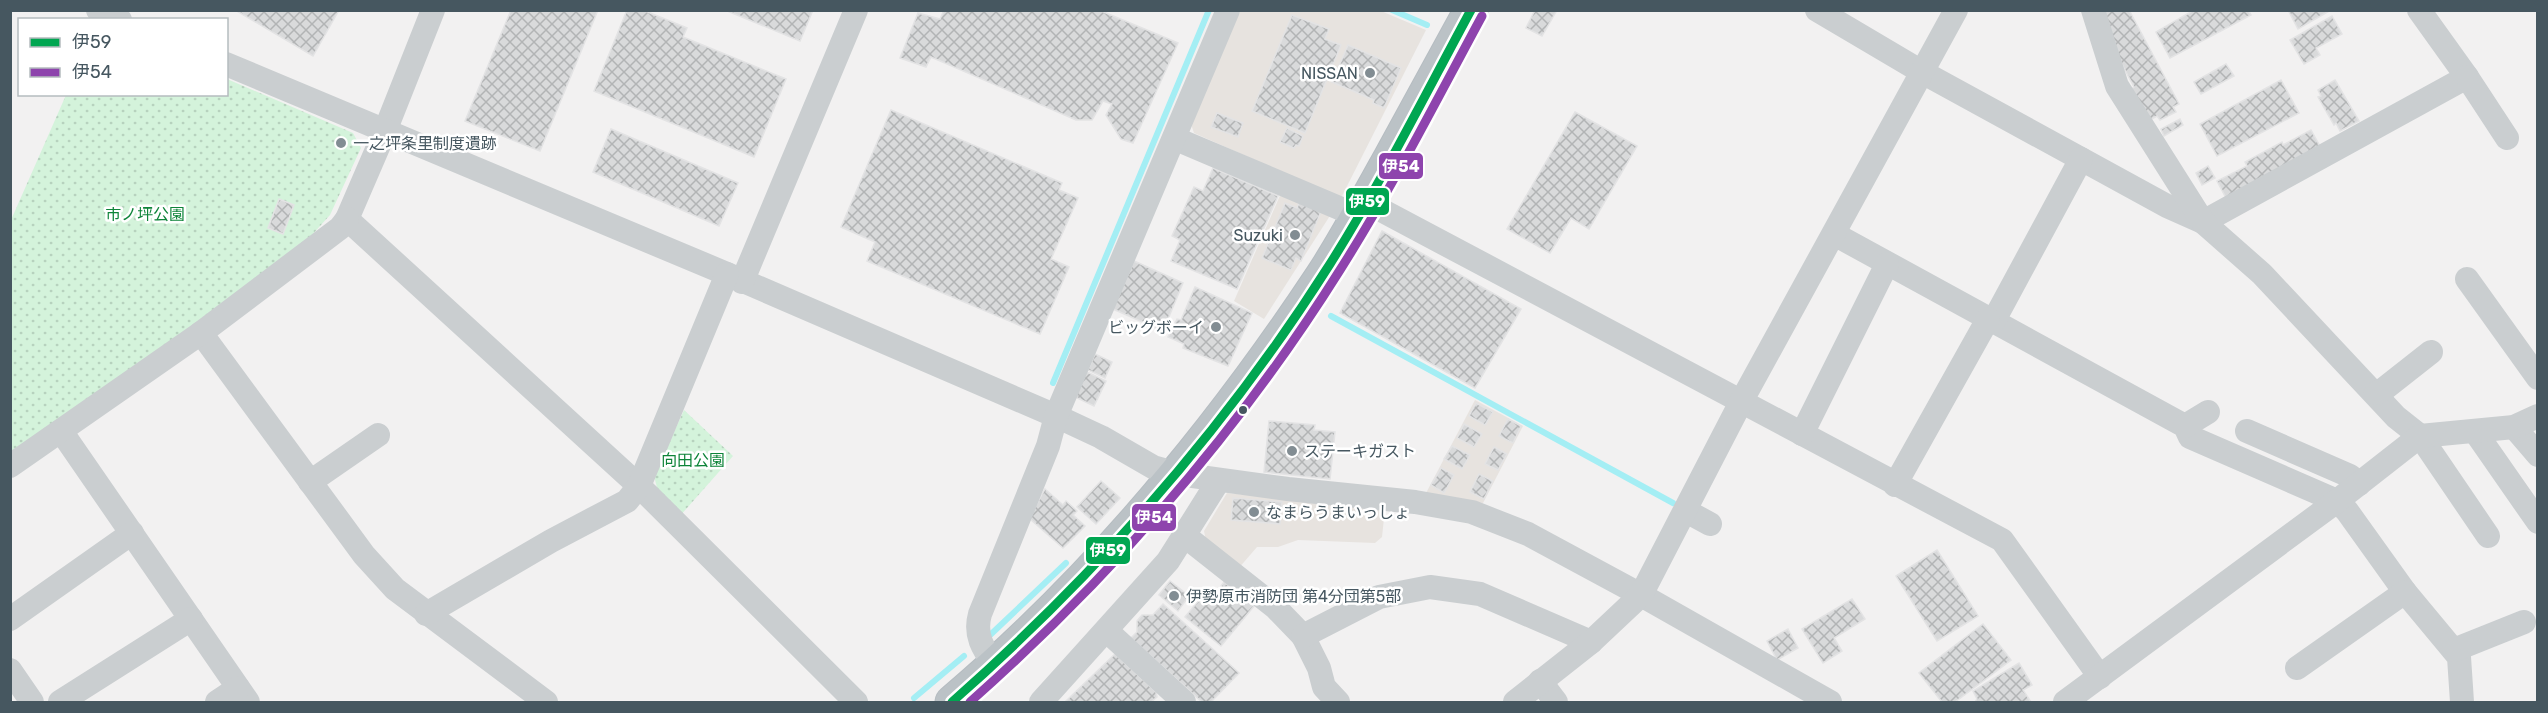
<svg xmlns="http://www.w3.org/2000/svg" width="2548" height="713" font-family="Rubik,'Noto Sans JP',sans-serif">
	<style>
		.commercial { fill: #e7e3df }
		.park { fill: url(#park-dots) }
		.lines { fill: none; stroke-linecap: round; stroke-linejoin: round }
		.stream { stroke: #a4eef4; stroke-width: 6 }
		.building { fill: url(#building-cross-hatch); stroke: #e3e3e4; stroke-width: 1.5 }
		.highway-casing { stroke: #b5bcc1; stroke-width: 35 }
		.minor { stroke: #caced0; stroke-width: 24 }
		.highway { stroke: #bbc2c6; stroke-width: 33 }
		.bus-1-casing { stroke: #fff; stroke-width: 14 }
		.bus-2-casing { stroke: #fff; stroke-width: 14 }
		.bus-1 { stroke: #00a651; stroke-width: 9 }
		.bus-2 { stroke: #8e44ad; stroke-width: 9 }
		.poi-dot { fill: #828d93; stroke: #fff; stroke-width: 2 }
		.bus-dot { fill: #465760; stroke: #fff; stroke-width: 2 }
		.labels { text-anchor: middle; stroke-width: 5; stroke-linejoin: round; paint-order: stroke }
		.poi-label { font-size: 16px; fill: #465760; stroke: #fff; text-anchor: start }
		.park-label { font-size: 16px; fill: #0e8439; stroke: #fff }
		.line-badge { stroke: #fff; stroke-width: 2 }
		.badge-label { font-size: 16px; text-anchor: middle; font-weight: bold; fill: #fff }
	</style>
	<defs>
		<pattern id="park-dots" width="8" height="8" patternUnits="userSpaceOnUse" patternTransform="scale(1.5)"><rect width="8" height="8" fill="#d4f3db"/><path d="M2 2h.1M6 6h.1" fill="none" stroke="#b7d2be" stroke-width="1.8" stroke-linecap="round"/></pattern>
		<pattern id="building-cross-hatch" width="8" height="8" patternUnits="userSpaceOnUse" patternTransform="scale(1.5)"><rect width="8" height="8" fill="#d9dadb"/><path d="M0 0l8 8M0 8l8-8" fill="none" stroke="#b2b4b5"/></pattern>
	</defs>
	<rect width="100%" height="100%" fill="#f2f1f1"/>
	<g class="commercial">
		<path d="M1240,11H1381L1426,30L1341,198L1194,133L1191,124Z"/>
		<path d="M1282,191L1333,211L1264,319L1234,301Z"/>
		<path d="M1475,400L1523,426L1483,503L1425,495Z"/>
		<path d="M1227,493L1385,509L1382,537L1375,543L1298,540L1278,547H1257L1238,569L1206,541L1204,531Z"/>
	</g>
	<g class="park">
		<path d="M227,79L353,133L361,148L330,215L301,247L11,460V220L66,95L226,94Z"/>
		<path d="M684,410L733,456L679,517L659,495L654,476Z"/>
	</g>
	<g class="lines">
		<g class="stream">
			<path d="M1392,10L1427,25"/>
			<path d="M1331,316L1673,503"/>
			<path d="M1053,383L1209,10"/>
			<path d="M988,637L1066,563"/>
			<path d="M914,698L964,656"/>
		</g>
	</g>
	<g class="building">
		<path d="M235,10H339L313,56Z"/>
		<path d="M511,10H598L540,151L465,121Z"/>
		<path d="M627,10H643L687,28L683,37L786,79L754,157L594,91Z"/>
		<path d="M725,10H813L800,41Z"/>
		<path d="M944,10H1099L1178,43L1133,143L1121,139L1106,115L1112,104L1103,101L1092,120H1076L931,57L926,67L900,58L918,13L940,19Z"/>
		<path d="M1535,10H1557L1542,36L1526,28Z"/>
		<path d="M2105,10H2129L2179,104L2173,107L2176,112L2160,120L2157,116L2148,121L2131,89L2134,87L2109,40Z"/>
		<path d="M2194,10H2248L2251,15L2170,58L2156,32Z"/>
		<path d="M2288,10H2331L2298,29Z"/>
		<path d="M1292,15L1329,29L1325,39L1341,45L1305,133L1252,111Z"/>
		<path d="M2332,16L2342,34L2316,48L2320,55L2304,64L2290,40Z"/>
		<path d="M1348,45L1401,68L1384,108L1373,103L1374,100L1332,82Z"/>
		<path d="M2226,64L2234,76L2201,94L2194,82Z"/>
		<path d="M2281,80L2299,113L2217,156L2200,124Z"/>
		<path d="M2335,80L2359,121L2340,131L2336,123L2334,125L2318,97L2321,96L2318,90Z"/>
		<path d="M891,110L1062,183L1059,190L1078,198L1051,259L1069,267L1040,334L867,261L875,242L841,227Z"/>
		<path d="M1575,112L1637,146L1589,229L1571,218L1550,253L1507,229Z"/>
		<path d="M1217,113L1243,123L1238,137L1211,127Z"/>
		<path d="M2180,119L2183,125L2164,136L2161,129Z"/>
		<path d="M1287,128L1303,136L1299,146L1296,145L1294,148L1280,142Z"/>
		<path d="M611,129L738,183L719,226L593,172Z"/>
		<path d="M2311,130L2321,148L2226,198L2217,181L2247,166L2245,162L2282,142L2283,145Z"/>
		<path d="M2208,166L2215,178L2202,185L2196,173Z"/>
		<path d="M1213,168L1278,196L1237,289L1171,261L1180,240L1172,236L1194,187L1203,191Z"/>
		<path d="M279,199L294,205L283,234L268,228Z"/>
		<path d="M1300,200L1322,209L1301,261L1296,258L1291,270L1262,258L1285,203L1297,208Z"/>
		<path d="M1382,231L1521,309L1475,388L1340,313Z"/>
		<path d="M1134,261L1183,283L1163,331L1113,309Z"/>
		<path d="M1195,287L1252,313L1228,366L1183,348L1184,344L1168,337L1177,319L1181,320Z"/>
		<path d="M1095,354L1112,362L1105,378L1088,370Z"/>
		<path d="M1087,372L1106,381L1094,406L1075,397Z"/>
		<path d="M1476,403L1493,412L1485,425L1469,416Z"/>
		<path d="M1508,419L1521,426L1513,443L1499,436Z"/>
		<path d="M1269,421L1315,425L1314,430L1335,432L1330,479L1264,472Z"/>
		<path d="M1464,424L1482,434L1474,447L1457,438Z"/>
		<path d="M1452,446L1470,455L1462,469L1444,459Z"/>
		<path d="M1494,447L1507,454L1498,470L1485,464Z"/>
		<path d="M1441,468L1454,475L1444,493L1431,485Z"/>
		<path d="M1479,474L1493,481L1484,499L1470,492Z"/>
		<path d="M1101,481L1120,498L1096,524L1077,507Z"/>
		<path d="M1045,489L1063,505L1066,501L1077,511L1073,515L1085,526L1063,548L1029,518Z"/>
		<path d="M1233,498L1282,502L1280,524L1231,520Z"/>
		<path d="M1937,550L1978,616L1937,641L1896,576Z"/>
		<path d="M1170,581L1189,596L1178,611L1159,595Z"/>
		<path d="M1224,582L1254,606L1221,646L1185,617L1205,593L1212,598Z"/>
		<path d="M1852,599L1865,619L1834,638L1842,651L1823,663L1802,629Z"/>
		<path d="M1163,604L1239,673L1211,702H1202L1131,638L1137,632V621L1142,615H1153Z"/>
		<path d="M1983,624L2011,660L1955,702H1942L1919,673Z"/>
		<path d="M1788,629L1798,648L1777,660L1767,641Z"/>
		<path d="M1115,654L1156,692L1157,697L1151,702H1065Z"/>
		<path d="M2019,663L2032,685L2023,690L2031,702H1975L1977,699L1973,691Z"/>
	</g>
	<g class="lines">
		<g class="highway-casing">
			<path id="highway" d="M952,702C1096,580 1218,433 1322,276C1347,238 1368,197 1390,158C1417,109 1444,60 1471,10"/>
		</g>
		<g class="minor">
			<path d="M98,10L120,20"/>
			<path d="M433,10L385,131L347,219L639,486L856,702"/>
			<path d="M1817,10L1922,72L2167,206L2203,222L2467,77L2419,10"/>
			<path d="M2093,10L2117,86L2203,222L2262,274L2396,417L2420,436L2488,536"/>
			<path d="M226,64L727,274L1056,416L1101,437L1153,467L1178,474L1288,489L1415,502L1472,512L1528,534L1641,595L1830,702"/>
			<path d="M2467,77L2507,138"/>
			<path d="M1176,139L1358,216"/>
			<path d="M1366,202L2002,540L2100,677"/>
			<path d="M1834,234L2185,426L2190,437L2337,501L2347,511L2405,592L2459,657L2462,702"/>
			<path d="M2467,279L2538,378"/>
			<path d="M742,282L856,10"/>
			<path d="M1993,322L2081,159"/>
			<path d="M201,333L364,555L395,589L546,702"/>
			<path d="M2376,393L2384,389L2431,352"/>
			<path d="M2185,426L2208,412"/>
			<path d="M2514,427L2538,455"/>
			<path d="M61,431L248,702"/>
			<path d="M2247,431L2350,476L2359,484"/>
			<path d="M2476,433L2538,522"/>
			<path d="M1802,434L1887,264"/>
			<path d="M10,466L201,333L340,228L347,219"/>
			<path d="M310,482L378,435"/>
			<path d="M1895,485L1988,319"/>
			<path d="M1686,511L1710,524"/>
			<path d="M1185,536L1275,607L1303,636L1319,668L1324,687L1338,702"/>
			<path d="M426,614L551,541L627,501L639,486L727,274"/>
			<path d="M10,619L132,533"/>
			<path d="M1107,631L1184,702"/>
			<path d="M1303,636L1379,597L1430,587L1480,594L1591,642"/>
			<path d="M2454,650L2524,622"/>
			<path d="M995,665C983,649 974,635 980,614L1048,446L1056,416L1228,10"/>
			<path d="M2297,668L2405,592"/>
			<path d="M10,670L32,702"/>
			<path d="M1540,681L1556,702"/>
			<path d="M60,702L191,619"/>
			<path d="M217,702L238,688"/>
			<path d="M1041,702L1168,561L1219,480"/>
			<path d="M1515,702L1591,642L1641,595L1741,402L1956,10"/>
			<path d="M2065,702L2337,501L2420,436L2514,427L2538,416"/>
		</g>
		<use href="#highway" class="highway"/>
		<g class="bus-1-casing">
			<path id="bus-1" d="M952,702C1097,574 1226,428 1330,264C1381,183 1425,95 1471,10"/>
		</g>
		<g class="bus-2-casing">
			<path id="bus-2" d="M970,702C1112,576 1239,431 1340,270C1392,188 1436,101 1482,16"/>
		</g>
		<use href="#bus-1" class="bus-1"/>
		<use href="#bus-2" class="bus-2"/>
	</g>
	<g class="poi-dot">
		<circle cx="1370" cy="73" r="6"/>
		<circle cx="341" cy="143" r="6"/>
		<circle cx="1295" cy="235" r="6"/>
		<circle cx="1216" cy="327" r="6"/>
		<circle cx="1292" cy="451" r="6"/>
		<circle cx="1254" cy="512" r="6"/>
		<circle cx="1174" cy="596" r="6"/>
	</g>
	<circle class="bus-dot" cx="1243" cy="410" r="5"/>
	<g class="labels">
		<g class="poi-label">
			<text x="1358" y="79" text-anchor="end">NISSAN</text>
			<text x="353" y="149">一之坪条里制度遺跡</text>
			<text x="1283" y="241" text-anchor="end">Suzuki</text>
			<text x="1204" y="333" text-anchor="end">ビッグボーイ</text>
			<text x="1304" y="457">ステーキガスト</text>
			<text x="1266" y="518">なまらうまいっしょ</text>
			<text x="1186" y="602">伊勢原市消防団 第4分団第5部</text>
		</g>
		<g class="park-label">
			<text x="145" y="220">市ノ坪公園</text>
			<text x="693" y="466">向田公園</text>
		</g>
	</g>
	<g class="line-badge">
		<rect x="1378" y="152" width="46" height="28" rx="6" fill="#8e44ad"/>
		<rect x="1345" y="187" width="45" height="29" rx="6" fill="#00a651"/>
		<rect x="1131" y="503" width="46" height="29" rx="6" fill="#8e44ad"/>
		<rect x="1085" y="536" width="46" height="29" rx="6" fill="#00a651"/>
	</g>
	<g class="badge-label">
		<text x="1401" y="172">伊54</text>
		<text x="1367" y="207">伊59</text>
		<text x="1154" y="523">伊54</text>
		<text x="1108" y="556">伊59</text>
	</g>
	<rect width="2548" height="713" fill="none" stroke="#465760" stroke-width="24"/>
	<rect x="18" y="18" width="210" height="78" fill="#ffffff" stroke="#b5bcbf" stroke-width="1.5"/>
	<rect x="30" y="38" width="30" height="9" fill="#00a651" stroke="#b5bcbf" stroke-width="1.5"/>
	<text x="72" y="48" font-size="18" fill="#465760">伊59</text>
	<rect x="30" y="68" width="30" height="9" fill="#8e44ad" stroke="#b5bcbf" stroke-width="1.5"/>
	<text x="72" y="78" font-size="18" fill="#465760">伊54</text>
</svg>
